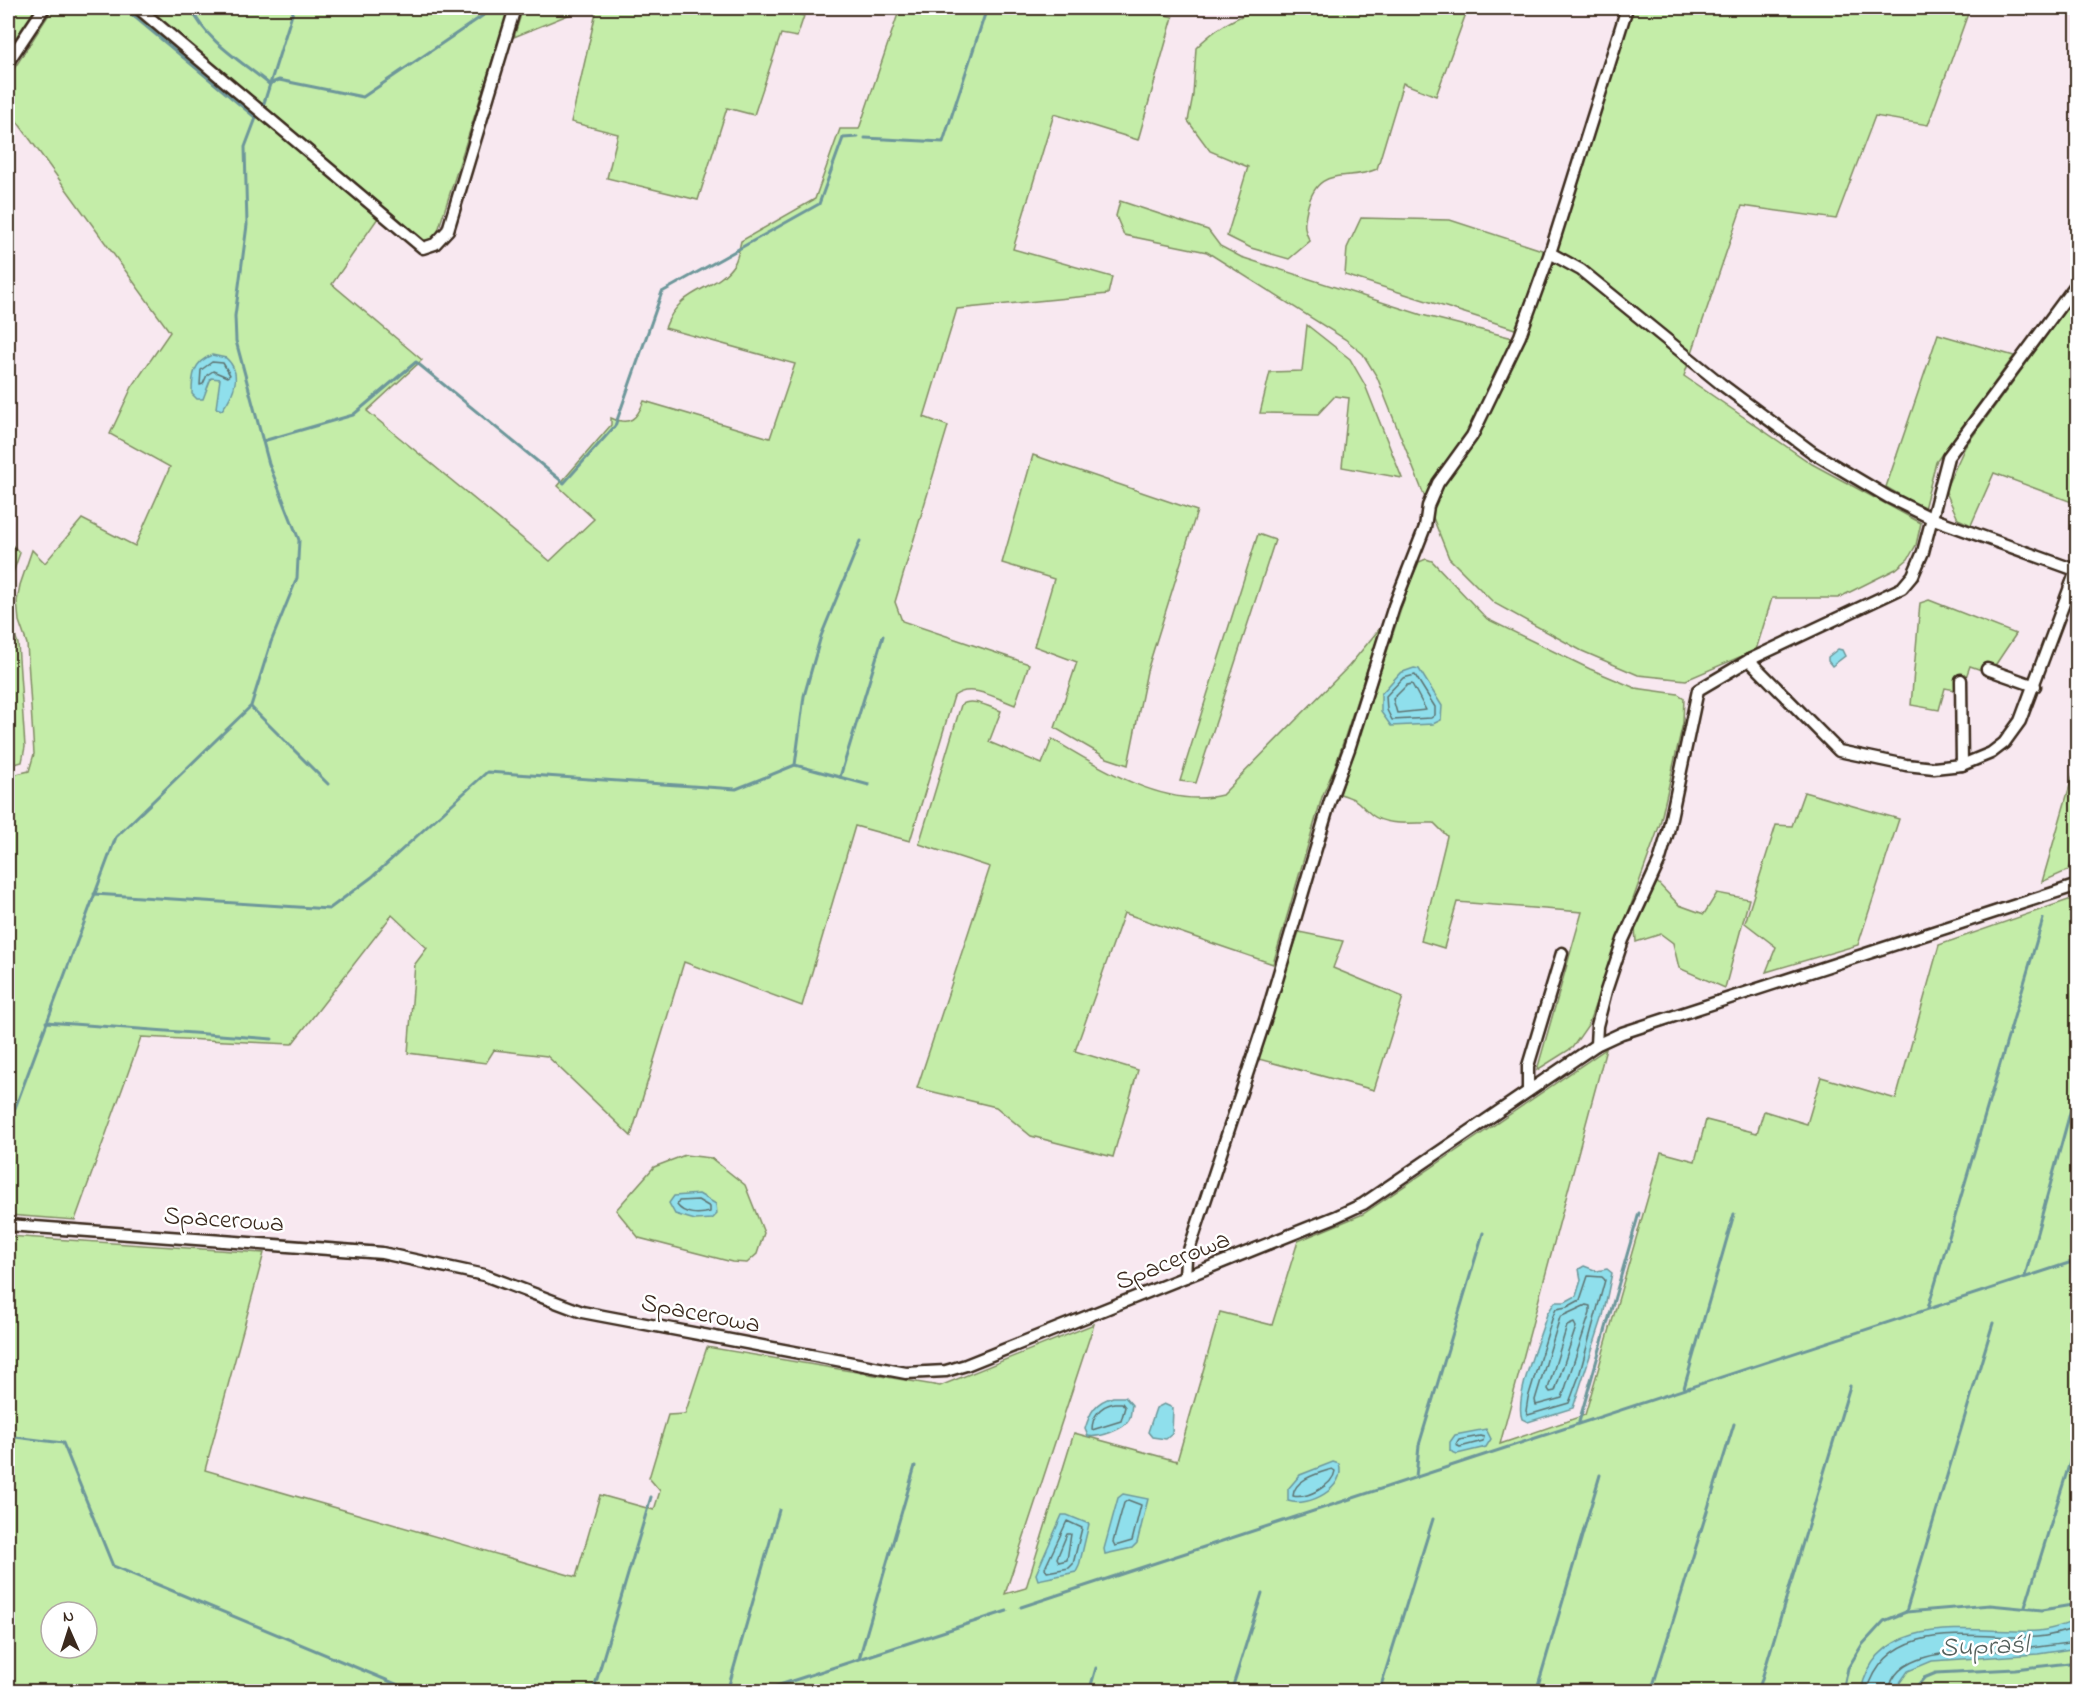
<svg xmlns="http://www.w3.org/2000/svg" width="2085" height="1699" font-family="'Indie Flower',sans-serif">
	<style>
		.green { fill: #c4eda8; stroke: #808c63; stroke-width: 1.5; fill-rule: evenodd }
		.water { fill: #8fdfec; stroke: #6d979a; stroke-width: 1.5 }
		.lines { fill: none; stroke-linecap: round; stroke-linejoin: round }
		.shore { stroke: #5d7270; stroke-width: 1.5 }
		.stream { stroke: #6d979a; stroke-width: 3 }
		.minor-casing { stroke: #3b2a1e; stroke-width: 15 }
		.minor { stroke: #fff; stroke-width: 10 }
		.labels { text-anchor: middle; stroke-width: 5; stroke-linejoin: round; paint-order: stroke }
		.street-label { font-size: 26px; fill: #3b2a1e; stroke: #fff }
		.water-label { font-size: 27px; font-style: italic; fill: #54605c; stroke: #fff }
	</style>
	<rect width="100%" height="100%" fill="#f8e8f0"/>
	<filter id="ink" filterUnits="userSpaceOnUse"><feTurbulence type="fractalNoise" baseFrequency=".0167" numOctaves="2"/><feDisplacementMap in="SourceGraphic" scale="12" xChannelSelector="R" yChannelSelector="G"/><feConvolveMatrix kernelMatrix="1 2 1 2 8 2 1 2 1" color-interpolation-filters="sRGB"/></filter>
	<g filter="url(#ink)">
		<g class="green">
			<path d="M8,8H36L8,49Z"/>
			<path d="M53,8H129L378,218L332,284L422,360L367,411L550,561L594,519L558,486L611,425V418C630,426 637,419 644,401L770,438L795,364L665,328C681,285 715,293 734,264C738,258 739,249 741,241L815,199L840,129H859L900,8H1140L1173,17L1138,140L1054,114L1013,249L1112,277L1108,294L957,309L924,417L948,426L895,602L902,621L1029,664L1015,705C998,699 970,682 954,696L910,841L855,826L802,1006L684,962L631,1136L547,1056L494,1050L486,1063L408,1053L415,964L427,948L392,915L292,1044L141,1037L75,1220L8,1215V776L29,771L34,754L27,644L19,621L17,601L20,585L32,550L45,563L82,519L135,546L170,467L110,434L132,387L170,332L8,109V78Z"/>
			<path d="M148,8H509L437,234L432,240H424Z"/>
			<path d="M523,8H585L514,37Z"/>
			<path d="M597,8H779L804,16L797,37L781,34L754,115L727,108L698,200L607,178L618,134L571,122Z"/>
			<path d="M1261,8H1468L1436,96L1403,83L1377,169C1345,183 1318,163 1307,209C1304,222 1303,229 1310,241L1289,259L1251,248L1227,236L1248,167L1210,151L1188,121L1193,95L1196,48C1215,28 1236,17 1261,8Z"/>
			<path d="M1633,8H1970L1928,125L1875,116L1836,219L1742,206L1684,376L1812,464L1921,523L1916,545L1908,559L1896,569L1838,598H1772L1756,650L1686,680L1638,675L1582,651L1494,603L1449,558L1377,377L1363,354L1345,339L1207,252L1124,235L1116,216L1120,201L1208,230L1220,246L1241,257L1422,315L1525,341Z"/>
			<path d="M1361,218L1450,220L1545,251L1515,329L1345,275L1347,248Z"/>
			<path d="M2077,294V504L1994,473L1971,525L1958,519L1945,490L1965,447Z"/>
			<path d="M1307,325L1350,359L1365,385L1402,478L1342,467L1349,398L1335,396L1318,414L1260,413L1270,372L1302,371Z"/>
			<path d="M1938,334L2014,356L1936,462L1924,509L1886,487Z"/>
			<path d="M1033,455L1197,511L1147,671L1128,765L1107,758L1055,728L1077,662L1034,646L1054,579L1002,563Z"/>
			<path d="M1258,534L1275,540L1196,783L1180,781Z"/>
			<path d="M8,541L20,553L10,581L9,603L10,621L18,644L25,747L22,762L8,766Z"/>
			<path d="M1426,559L1432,561L1487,619L1590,669L1635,688L1678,694L1684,698L1683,723L1660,824L1588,1025L1572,1048L1537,1070L1582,912L1457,902L1444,948L1421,941L1447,836L1434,823C1416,822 1387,827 1372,815C1356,802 1362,801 1340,794L1409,585L1419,562Z"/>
			<path d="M1929,600L2016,634L1990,673L1970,666L1961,691L1945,688L1939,710L1911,705L1920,603Z"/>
			<path d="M1381,627L1336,764L1322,797L1273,964L1124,913L1075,1051L1138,1070L1113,1157L1031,1136L996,1107L917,1088L990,867L919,844L961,705C972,697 989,707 1001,711L989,742L1042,764L1052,739C1098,767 1167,810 1222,795L1349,666Z"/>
			<path d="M2077,761V845L2069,870L2042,882Z"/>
			<path d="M1804,792L1899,819L1858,945L1766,972L1776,947L1745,923L1776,825L1792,826Z"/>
			<path d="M1657,882L1679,905L1704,914L1717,893L1749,899L1725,988L1679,968L1673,943L1661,934L1636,942L1635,927Z"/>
			<path d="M2077,897V1691H8V1236L264,1253L205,1470L576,1577L600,1495L654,1510L660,1491L649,1478L668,1415L685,1414L707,1347L940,1386L1094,1324L1005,1594L1026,1588L1074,1433L1177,1461L1220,1312L1272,1325L1298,1241L1363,1214L1606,1049L1500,1444L1585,1415L1661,1152L1695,1161L1706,1120L1757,1133L1764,1111L1807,1124L1821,1077L1896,1099L1939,945ZM51,1612H87V1648H51Z"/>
			<path d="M1299,932L1343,941L1333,968L1403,997L1374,1090L1255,1058Z"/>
			<path d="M685,1155L711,1158L745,1185L764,1233L757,1254L747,1263L732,1262L639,1238L616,1210L654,1167Z"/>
		</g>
		<g class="water">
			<path d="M212,355L226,358C243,373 234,394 222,410L216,408L220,379L211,378L203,399H197L192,394C192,376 193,362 212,355Z"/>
			<path d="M1838,649L1842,650L1845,656L1832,666L1828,661V657Z"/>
			<path d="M1414,668L1419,669L1442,706L1441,720L1433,724L1391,726L1381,712V694L1400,673Z"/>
			<path d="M699,1194L716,1204L717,1214L712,1219L695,1220L675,1214L669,1203L674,1196Z"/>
			<path d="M1584,1266L1597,1271L1607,1269L1612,1273L1603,1316L1573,1408L1528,1422L1522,1419C1514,1397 1540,1338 1547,1314L1555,1302H1565L1576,1296L1581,1280L1579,1269Z"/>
			<path d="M1113,1397H1125L1132,1405C1131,1409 1131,1416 1129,1420C1124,1430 1098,1438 1088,1436L1085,1429C1090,1412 1095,1402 1113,1397Z"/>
			<path d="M1164,1404L1173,1408L1172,1434L1166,1439L1152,1437L1148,1432L1156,1408Z"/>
			<path d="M1486,1429L1491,1439L1486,1447L1457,1454L1450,1451V1442L1455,1435Z"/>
			<path d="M1333,1462L1339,1464C1347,1488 1308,1508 1288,1501V1489L1300,1475Z"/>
			<path d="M1123,1494L1148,1499L1137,1543L1132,1548L1105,1554L1104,1549L1118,1498Z"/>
			<path d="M1062,1515H1067L1089,1524L1079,1566L1076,1572L1038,1580L1036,1574Z"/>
			<path d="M2077,1620V1648L2038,1654L1932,1661L1908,1671L1894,1691H1861C1878,1608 1979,1634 2038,1631C2052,1630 2064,1625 2077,1620Z"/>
		</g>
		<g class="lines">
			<g class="shore">
				<path d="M212,362L223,363L230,375L227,377L213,371L207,375L203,384L200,385L201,370Z"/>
				<path d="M1415,675L1435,707V715L1431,718L1392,720L1387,710L1386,696L1403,678Z"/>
				<path d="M1412,684L1426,710L1397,713L1393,699L1407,685Z"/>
				<path d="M698,1200L710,1207V1212C699,1215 684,1215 677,1205L679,1201Z"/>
				<path d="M1588,1276L1602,1277L1605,1280L1579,1376L1569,1403L1528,1415L1526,1411L1528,1398L1553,1316L1556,1309L1567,1307L1580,1300Z"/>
				<path d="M1586,1305L1590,1306V1313L1562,1398L1536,1405L1535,1400L1560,1317Z"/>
				<path d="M1574,1323L1576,1327L1555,1391L1550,1392L1548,1389L1567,1326Z"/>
				<path d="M1114,1403H1122L1125,1407L1121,1421L1092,1430C1092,1416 1100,1406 1114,1403Z"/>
				<path d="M1480,1436L1484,1437L1483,1441L1460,1447L1456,1445L1459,1440Z"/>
				<path d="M1332,1469L1335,1471C1333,1486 1306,1499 1293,1496C1294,1479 1319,1473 1332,1469Z"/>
				<path d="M1128,1500L1141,1505L1132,1541L1115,1546L1113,1542L1124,1503Z"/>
				<path d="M1067,1521L1082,1528L1073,1564L1069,1568L1047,1572L1045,1568Z"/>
				<path d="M1071,1534L1067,1560L1059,1562L1057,1558L1067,1534Z"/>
				<path d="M1867,1692C1889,1614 1978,1640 2037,1637C2052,1636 2064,1632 2078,1627"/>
				<path d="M1889,1692C1894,1644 1979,1653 2012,1650C2034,1648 2056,1644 2078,1642"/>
			</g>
			<g class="stream">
				<path d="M191,8C206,41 241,61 269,84L279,80L363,97L494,8"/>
				<path d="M264,103L294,8"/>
				<path d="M865,138L943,142L987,8"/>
				<path d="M263,441L353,415L416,362L564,483L615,426L662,292L819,204L843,138L858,137"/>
				<path d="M251,707L328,784"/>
				<path d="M795,765L804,696L821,636L860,541"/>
				<path d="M840,777L883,636"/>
				<path d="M94,894L329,909L372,877L487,772L736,789L795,765L869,785"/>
				<path d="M46,1022L272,1039"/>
				<path d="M8,1127L116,837L251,706L271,642L297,578L299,540L269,464L236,341L235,316L247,225L245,147L256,118L124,8"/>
				<path d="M2025,1276L2078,1084"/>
				<path d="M1928,1308L2043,919"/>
				<path d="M1684,1388L1734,1214"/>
				<path d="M1579,1422L1639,1213"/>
				<path d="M15,1437L63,1443L113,1566L415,1692"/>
				<path d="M1416,1477L1419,1445L1483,1233"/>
				<path d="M1021,1607L2078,1260"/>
				<path d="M2025,1607L2078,1436"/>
				<path d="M1906,1612L1993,1323"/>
				<path d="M859,1659L915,1466"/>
				<path d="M593,1692L651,1497"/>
				<path d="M727,1692L779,1510"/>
				<path d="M758,1692L1007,1611"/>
				<path d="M1089,1692L1096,1668"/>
				<path d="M1231,1692L1262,1593"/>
				<path d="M1379,1692L1433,1519"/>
				<path d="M1536,1692L1600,1475"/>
				<path d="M1651,1692L1734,1424"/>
				<path d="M1758,1692L1850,1386"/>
				<path d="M1843,1692L1848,1668L1862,1645L1884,1621L1906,1612L1990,1605L2042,1610L2078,1604"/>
				<path d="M1912,1692L1924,1678L1936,1673L2015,1669L2078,1662"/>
			</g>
			<g class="minor-casing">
				<g id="minor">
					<path d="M138,8L423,248L435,244L448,230L515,8"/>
					<path d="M8,62L44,8"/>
					<path d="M1550,253L1581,270L1721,384L1812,452L1888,497L1931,518L2078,571"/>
					<path d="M1749,660L1839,751L1906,765L1934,768L1962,765L1991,753L2004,743L2020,721L2076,571"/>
					<path d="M1987,669L2035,686"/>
					<path d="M1961,680L1962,765"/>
					<path d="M1596,1045L1597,1026L1606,991L1623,940L1659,862L1668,832L1698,690L1749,660L1902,588L1913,575L1923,552L1948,457L2078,282"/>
					<path d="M1528,1091V1066L1562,953"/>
					<path d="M8,1225L382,1253L484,1275L582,1312L906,1373L946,1371L966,1365L1335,1217L1363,1204L1574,1060L1596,1045L1622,1033L2078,885"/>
					<path d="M1185,1277L1186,1259L1266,1017L1330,801L1349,749L1394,606L1425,527L1428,506L1438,483L1472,436L1520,336L1550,253L1627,8"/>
				</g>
			</g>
			<use href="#minor" class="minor"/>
		</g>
	</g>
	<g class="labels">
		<g class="street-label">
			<text transform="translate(224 1218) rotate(4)" y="9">Spacerowa</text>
			<text transform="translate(1172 1259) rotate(-22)" y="9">Spacerowa</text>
			<text transform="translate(701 1312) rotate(11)" y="9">Spacerowa</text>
		</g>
		<g class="water-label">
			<text transform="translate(1984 1645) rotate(-2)" y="9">Supraśl</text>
		</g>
	</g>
	<rect width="2085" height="1699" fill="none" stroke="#fff" stroke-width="30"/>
	<rect x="15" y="15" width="2055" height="1669" fill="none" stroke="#3b2a1e" stroke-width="2" filter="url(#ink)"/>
	<g transform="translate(69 1630) rotate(357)"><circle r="28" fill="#ffffff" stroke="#b1aaa5" stroke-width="1.5"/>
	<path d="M0-4.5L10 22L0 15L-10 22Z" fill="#3b2a1e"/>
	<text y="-9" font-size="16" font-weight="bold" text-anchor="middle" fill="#3b2a1e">N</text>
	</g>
</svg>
